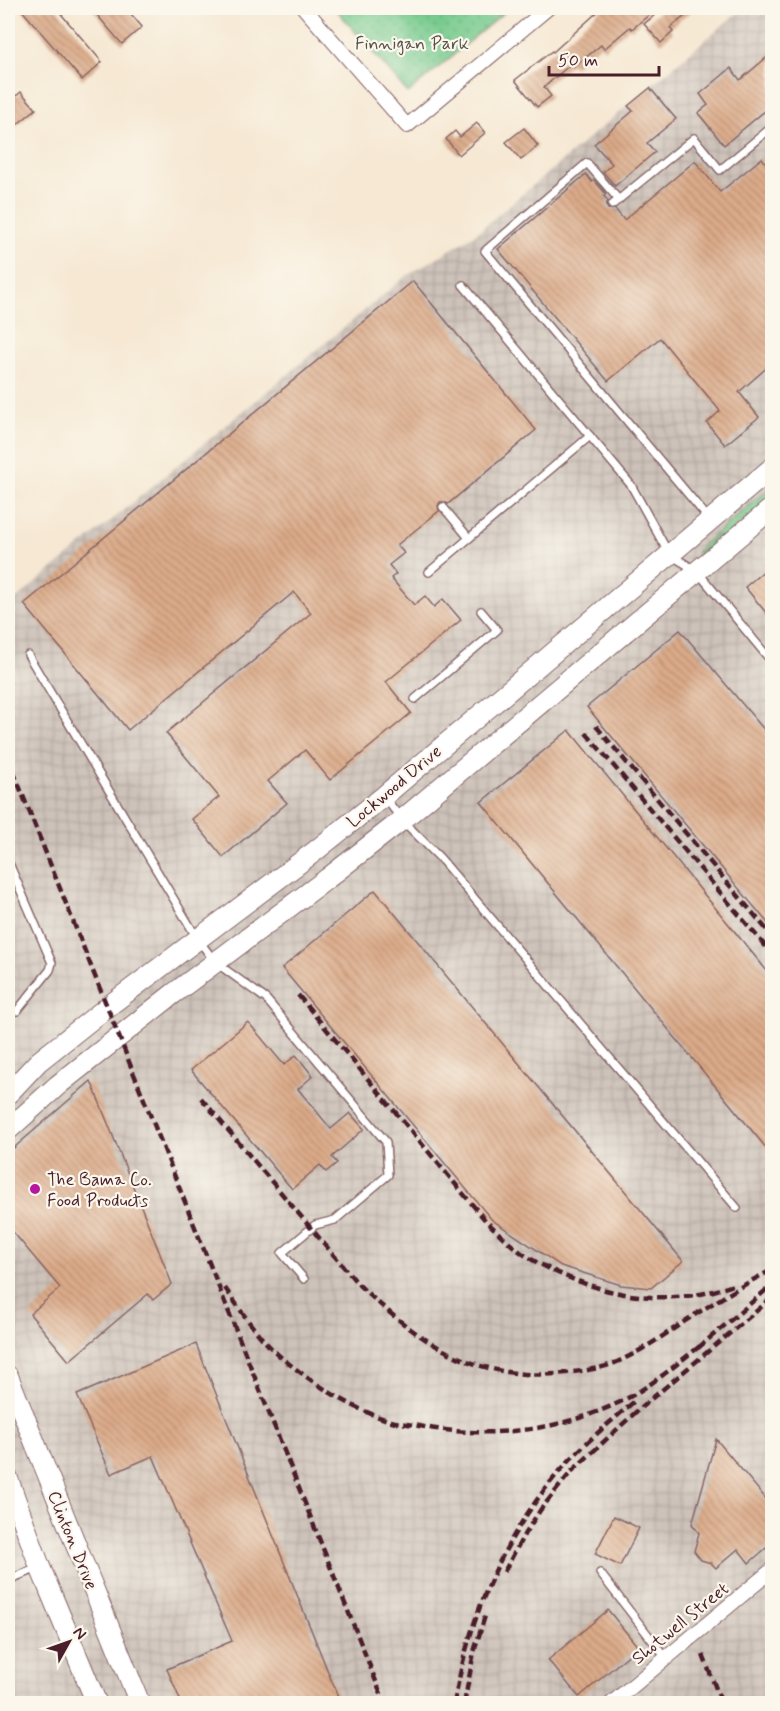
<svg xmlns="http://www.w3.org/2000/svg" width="780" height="1711" font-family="Mynerve,sans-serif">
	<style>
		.industrial { fill: url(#industrial-grid) }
		.grass { fill: url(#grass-dots); stroke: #60755c; stroke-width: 1.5 }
		.building { fill: url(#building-back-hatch) }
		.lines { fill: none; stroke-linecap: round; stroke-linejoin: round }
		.lane-casing { stroke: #866566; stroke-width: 10 }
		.street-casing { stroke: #866566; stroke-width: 16 }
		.secondary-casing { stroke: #866566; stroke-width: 22 }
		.lane { stroke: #fff; stroke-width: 7 }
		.street { stroke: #fff; stroke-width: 14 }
		.secondary { stroke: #fff; stroke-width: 20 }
		.rail { stroke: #4a1f2b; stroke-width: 4.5; stroke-dasharray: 9 4.5; stroke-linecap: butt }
		.poi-dot { fill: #b5179e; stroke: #fbf7ec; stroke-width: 2 }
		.labels { text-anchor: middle; stroke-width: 4.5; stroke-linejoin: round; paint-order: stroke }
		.park-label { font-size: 18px; fill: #585349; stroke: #fbf7ec }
		.street-label { font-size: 18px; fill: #4a1f2b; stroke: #fbf7ec }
		.poi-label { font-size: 18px; fill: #4a1f2b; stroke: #fbf7ec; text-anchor: start }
	</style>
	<defs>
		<pattern id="industrial-grid" width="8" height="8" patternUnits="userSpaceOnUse" patternTransform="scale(1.5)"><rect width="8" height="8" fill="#cdc2b9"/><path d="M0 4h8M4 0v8" fill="none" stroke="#b2a69f"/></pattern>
		<pattern id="grass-dots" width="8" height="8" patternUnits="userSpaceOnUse" patternTransform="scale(1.5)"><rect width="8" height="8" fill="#77cb8e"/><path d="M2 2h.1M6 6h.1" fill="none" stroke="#68ae7b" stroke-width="1.8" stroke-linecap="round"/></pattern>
		<pattern id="building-back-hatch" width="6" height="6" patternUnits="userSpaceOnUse" patternTransform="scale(1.5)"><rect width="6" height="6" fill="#dcab89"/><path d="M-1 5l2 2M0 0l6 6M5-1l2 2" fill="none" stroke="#b48b70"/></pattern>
	</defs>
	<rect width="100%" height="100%" fill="#fbf7ec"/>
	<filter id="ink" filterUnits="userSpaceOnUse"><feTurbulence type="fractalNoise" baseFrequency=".0167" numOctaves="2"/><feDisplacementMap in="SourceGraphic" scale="12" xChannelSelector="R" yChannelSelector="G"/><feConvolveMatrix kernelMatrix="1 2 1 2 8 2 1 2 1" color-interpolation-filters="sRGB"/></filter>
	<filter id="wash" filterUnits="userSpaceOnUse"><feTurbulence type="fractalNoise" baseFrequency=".008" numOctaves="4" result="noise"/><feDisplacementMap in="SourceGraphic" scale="24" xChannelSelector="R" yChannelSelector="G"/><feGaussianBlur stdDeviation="1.35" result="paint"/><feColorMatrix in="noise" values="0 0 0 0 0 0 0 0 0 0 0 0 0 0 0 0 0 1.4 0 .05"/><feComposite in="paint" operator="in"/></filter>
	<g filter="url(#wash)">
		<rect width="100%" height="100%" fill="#f6e8d3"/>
		<path class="industrial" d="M743,8H772V1703L8,1704V606L405,277L473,236Z"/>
		<g class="grass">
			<path d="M335,8H509L408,93Z"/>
			<path d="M772,487L771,497L711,548L697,554V552L703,545Z"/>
		</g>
		<g id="blocks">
			<g class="building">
				<path d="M20,8H56L102,62L82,80Z"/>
				<path d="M91,8H126L142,27L122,44Z"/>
				<path d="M602,8H644L650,14L632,29L630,27L604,49L601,45L574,67L571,64L544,87L551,96L537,107L515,80L552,51L553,52Z"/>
				<path d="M663,8H695L670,28L673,32L661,43L644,24Z"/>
				<path d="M772,53V105L724,145L698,113L708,105L700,94L731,68L740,80Z"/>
				<path d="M8,87L16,96L21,92L36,109L8,132Z"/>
				<path d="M650,88L676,119L647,143L655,152L615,186L603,172L612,164L594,144L633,111L628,106Z"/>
				<path d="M477,123L485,133L459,155L446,139L455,131L460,137Z"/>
				<path d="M524,128L538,146L521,160L506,142Z"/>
				<path d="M762,158L772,171V363L739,392L759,417L725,445L707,423L720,411L660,338L608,381L498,249L586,174L592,182L594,180L606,194L604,196L608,201L606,205L608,209H615L624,220L695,161L720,192Z"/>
				<path d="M413,281L536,430L448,504L444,502H440L438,506L439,511L397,545L404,553L389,565L396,574L391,578L414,605L425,596L434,607L443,599L461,620L386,682L411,713L330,780L305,750L268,781L287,803L223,857L192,819L219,797L166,733L311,613L294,592L128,730L24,604Z"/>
				<path d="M772,564V620L745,587Z"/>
				<path d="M680,630L772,739V928L587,707Z"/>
				<path d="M569,730L772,977V1155L481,802Z"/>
				<path d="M375,890L683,1261L651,1288L621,1285L561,1266L492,1220L282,968Z"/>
				<path d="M248,1022L284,1065L296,1055L313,1076L298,1089L331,1129L350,1113L364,1129L332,1157L337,1163L326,1172L320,1165L292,1189L191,1070Z"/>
				<path d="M91,1081L172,1284L153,1300L148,1294L69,1361L30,1314L60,1288L8,1226V1153Z"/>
				<path d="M196,1344L341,1704H182L167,1669L232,1641L153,1456L111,1474L77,1395Z"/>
				<path d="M716,1439L772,1506V1543L749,1563L738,1549L716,1568L711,1563L701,1560L694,1551L699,1533L692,1524Z"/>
				<path d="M614,1516L639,1528L620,1566L595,1554Z"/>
				<path d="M608,1610L638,1647L579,1697L548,1660Z"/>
			</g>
		</g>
	</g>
	<g filter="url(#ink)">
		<use href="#blocks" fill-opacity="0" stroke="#866566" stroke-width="1.5"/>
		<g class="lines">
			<g class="lane-casing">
				<g id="lane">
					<path d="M619,200L587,163L485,251L708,518"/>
					<path d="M612,205L694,138L720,170L772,127"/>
					<path d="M463,285L631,485L669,554L697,571L772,662"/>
					<path d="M443,507L469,538"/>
					<path d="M429,572L590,436"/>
					<path d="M28,655L197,938L215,962L266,999L386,1142L388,1175L335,1220L315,1225L282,1253L304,1279"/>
					<path d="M415,699L497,630L481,611"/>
					<path d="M386,799L402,820L440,858L737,1208"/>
					<path d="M8,861L52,963L50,970L17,1011L8,1012"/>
					<path d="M600,1573L666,1658"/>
					<path d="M8,1580L38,1568"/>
				</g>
			</g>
			<g class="street-casing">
				<g id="street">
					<path d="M304,8L407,126L548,8"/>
					<path d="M611,1704L772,1570"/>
				</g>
			</g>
			<g class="secondary-casing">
				<g id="secondary">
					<path d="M8,1094L38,1062L106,1008L314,852L384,796L772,468"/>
					<path d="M8,1130L58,1085L173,994L328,878L402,820L772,508"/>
					<path d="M8,1376L140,1704"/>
					<path d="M8,1479L40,1567L97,1704"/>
				</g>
			</g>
			<use href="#lane" class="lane"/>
			<use href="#street" class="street"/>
			<use href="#secondary" class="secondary"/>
			<g class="rail">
				<path d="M596,726L772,936"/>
				<path d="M586,733L772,954"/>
				<path d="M8,758L385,1704"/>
				<path d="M298,995L486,1221C500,1234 514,1249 531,1259C594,1295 664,1310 733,1285"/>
				<path d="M201,1098L359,1285C420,1343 478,1383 566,1373C582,1371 600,1369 615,1363C640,1352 663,1336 685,1321C713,1303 739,1287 768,1272"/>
				<path d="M225,1288C242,1312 259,1339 282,1358C311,1382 352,1409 388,1420C397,1423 409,1424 419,1426C486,1439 556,1432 618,1403C650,1388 676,1364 704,1343"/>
				<path d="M698,1348L772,1285"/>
				<path d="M504,1572L525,1533L541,1509L571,1472L638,1410L772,1298"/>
				<path d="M703,1655L722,1704"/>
				<path d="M454,1704C469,1618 502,1538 559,1472C582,1445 609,1423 636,1400"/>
				<path d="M464,1704L474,1652L485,1616"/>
			</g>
		</g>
	</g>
	<circle class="poi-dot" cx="35" cy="1189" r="6"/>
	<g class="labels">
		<g class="park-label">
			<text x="412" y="49">Finnigan Park</text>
		</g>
		<g class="street-label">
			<text transform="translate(394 786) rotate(-40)" y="6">Lockwood Drive</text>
			<text transform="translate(73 1540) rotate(68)" y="6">Clinton Drive</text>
			<text transform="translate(680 1623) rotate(-39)" y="6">Shotwell Street</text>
		</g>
		<g class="poi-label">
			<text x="47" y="1185">The Bama Co.<tspan x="47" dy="21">Food Products</tspan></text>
		</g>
	</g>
	<rect width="780" height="1711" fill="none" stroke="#fbf7ec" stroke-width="30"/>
	<g transform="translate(69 1642) rotate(50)" stroke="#fbf7ec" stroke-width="4.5" paint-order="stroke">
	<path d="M0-4.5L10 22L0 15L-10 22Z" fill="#4a1f2b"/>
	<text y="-9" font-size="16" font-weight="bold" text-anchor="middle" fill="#4a1f2b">N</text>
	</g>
	<path d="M549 66v9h110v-9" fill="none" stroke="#4a1f2b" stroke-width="3"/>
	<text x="558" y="66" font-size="18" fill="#4a1f2b" stroke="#fbf7ec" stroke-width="4.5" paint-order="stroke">50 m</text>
</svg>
